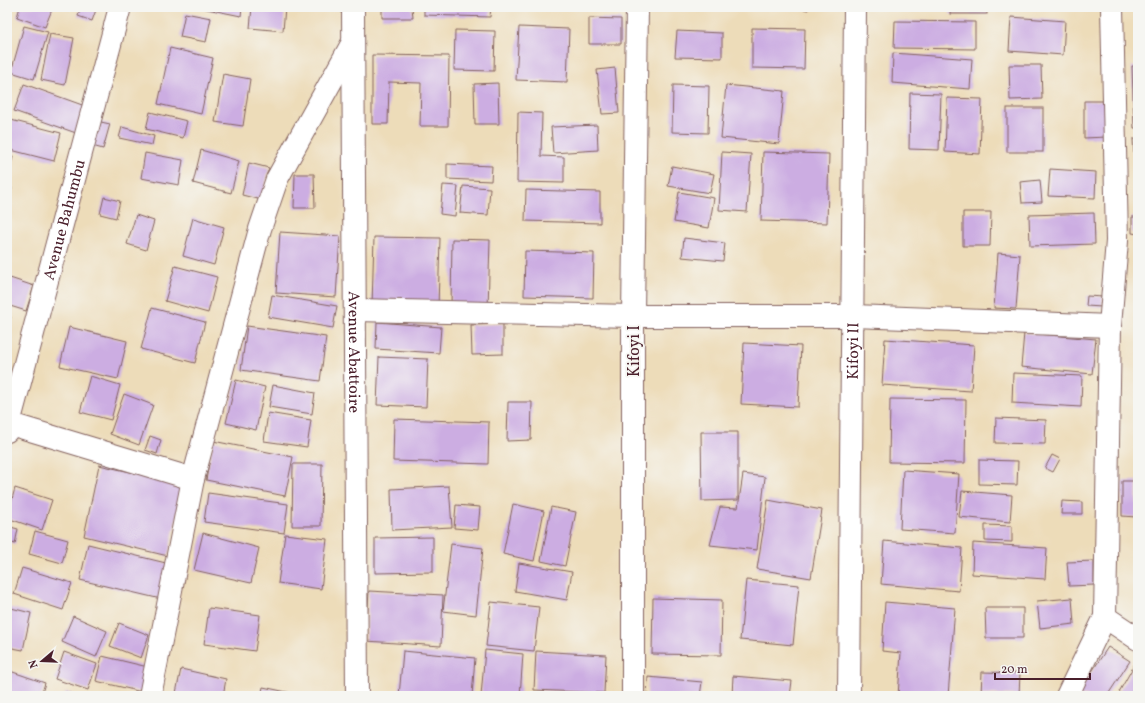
<svg xmlns="http://www.w3.org/2000/svg" width="1145" height="703" font-family="Vollkorn,serif">
	<style>
		.building { fill: #ccade2 }
		.lines { fill: none; stroke-linecap: round; stroke-linejoin: round }
		.street-casing { stroke: #83615d; stroke-width: 24 }
		.street { stroke: #fff; stroke-width: 22 }
		.labels { text-anchor: middle; stroke-width: 3.5; stroke-linejoin: round; paint-order: stroke }
		.street-label { font-size: 16px; fill: #4a1f2b; stroke: #f6f6f2 }
	</style>
	<rect width="100%" height="100%" fill="#f6f6f2"/>
	<filter id="ink" filterUnits="userSpaceOnUse"><feTurbulence type="fractalNoise" baseFrequency=".025" numOctaves="2"/><feDisplacementMap in="SourceGraphic" scale="8" xChannelSelector="R" yChannelSelector="G"/><feConvolveMatrix kernelMatrix="1 2 1 2 8 2 1 2 1" color-interpolation-filters="sRGB"/></filter>
	<filter id="wash" filterUnits="userSpaceOnUse"><feTurbulence type="fractalNoise" baseFrequency=".012" numOctaves="4" result="noise"/><feDisplacementMap in="SourceGraphic" scale="16" xChannelSelector="R" yChannelSelector="G"/><feGaussianBlur stdDeviation="0.9" result="paint"/><feColorMatrix in="noise" values="0 0 0 0 0 0 0 0 0 0 0 0 0 0 0 0 0 1.4 0 .05"/><feComposite in="paint" operator="in"/></filter>
	<g filter="url(#wash)">
		<rect width="100%" height="100%" fill="#eddcb9"/>
		<g id="blocks">
			<g class="building">
				<path d="M20,7H53L45,27L17,17Z"/>
				<path d="M81,7H97L92,21L78,16Z"/>
				<path d="M197,7H242L241,16Z"/>
				<path d="M252,7H285L283,31L250,28Z"/>
				<path d="M382,7H412L413,18H382Z"/>
				<path d="M424,7H491L490,17L424,15Z"/>
				<path d="M792,7H808V10Z"/>
				<rect x="950" y="7" width="37" height="7"/>
				<path d="M185,13L211,18L206,42L180,37Z"/>
				<path d="M1011,17L1065,21L1063,55L1009,51Z"/>
				<path d="M589,18L621,19V44H589Z"/>
				<path d="M895,21L975,22V49L894,48Z"/>
				<path d="M24,26L48,32L34,79L11,72Z"/>
				<path d="M519,27L569,29L567,82L516,80Z"/>
				<path d="M752,28L805,29L804,69L752,68Z"/>
				<path d="M455,30L495,31L494,71L454,70Z"/>
				<path d="M677,31L722,33V58L675,57Z"/>
				<path d="M50,34L74,38L65,85L41,80Z"/>
				<path d="M170,48L213,58L201,114L158,104Z"/>
				<path d="M893,53L972,59L970,89L892,83Z"/>
				<path d="M372,55L449,56L448,126H420L421,83L389,82L388,124H372Z"/>
				<path d="M1009,65H1041L1042,99L1010,100Z"/>
				<path d="M1132,66H1138V128H1134Z"/>
				<path d="M615,68L619,113L602,114L597,70Z"/>
				<path d="M223,74L250,79L243,126L215,122Z"/>
				<path d="M498,83L499,124H475L474,84Z"/>
				<path d="M24,84L85,106L76,133L14,111Z"/>
				<path d="M673,85L709,86L708,133L672,132Z"/>
				<path d="M726,85L784,91L779,144L721,138Z"/>
				<path d="M910,93L941,94L939,150L909,149Z"/>
				<path d="M947,98L982,99L980,154L945,152Z"/>
				<path d="M1084,101H1107V137L1084,138Z"/>
				<rect x="1007" y="108" width="36" height="44"/>
				<path d="M150,112L187,121L183,138L146,129Z"/>
				<path d="M518,112L542,113L541,156L564,157V183L517,182Z"/>
				<path d="M7,119L61,133L54,161L7,149Z"/>
				<path d="M92,120L110,124L103,149L85,144Z"/>
				<path d="M597,125L598,150L553,153L551,127Z"/>
				<path d="M122,127L154,136L152,145L119,138Z"/>
				<path d="M1133,139H1138V178H1135Z"/>
				<path d="M201,150L239,161L231,193L193,183Z"/>
				<path d="M722,152L751,154L747,212L719,210Z"/>
				<path d="M763,152L829,154L827,223L761,221Z"/>
				<path d="M145,153L183,160L179,185L141,178Z"/>
				<path d="M7,155L13,157L7,177Z"/>
				<path d="M249,163L269,168L262,200L242,195Z"/>
				<path d="M447,164L492,166L491,181L447,179Z"/>
				<path d="M672,166L714,174L710,193L668,186Z"/>
				<path d="M1050,169L1096,172L1095,198L1048,196Z"/>
				<path d="M295,174H314L315,208H294Z"/>
				<path d="M1040,180L1042,202L1022,203L1020,182Z"/>
				<path d="M443,185L458,186L455,216L440,214Z"/>
				<path d="M7,186L12,188L7,206Z"/>
				<path d="M463,186L490,188L488,215L460,213Z"/>
				<path d="M526,190L600,192V223L525,221Z"/>
				<path d="M679,192L714,198L709,228L674,222Z"/>
				<path d="M104,197L120,201L116,218L100,214Z"/>
				<path d="M963,212H991L990,246H963Z"/>
				<path d="M1094,213L1095,244L1030,246L1029,215Z"/>
				<path d="M136,215L154,221L146,250L127,244Z"/>
				<path d="M1132,217H1138V234L1132,233Z"/>
				<path d="M193,218L224,227L214,265L183,256Z"/>
				<path d="M280,232L340,236L336,297L276,293Z"/>
				<path d="M374,237L440,238L438,308L372,306Z"/>
				<path d="M684,238L725,243L723,261L682,257Z"/>
				<path d="M452,239L490,240L488,309L451,308Z"/>
				<path d="M525,251L594,253L593,298L524,296Z"/>
				<path d="M998,253L1020,255L1016,309L994,308Z"/>
				<path d="M175,266L217,277L208,313L165,301Z"/>
				<path d="M7,277L34,286L26,311L7,305Z"/>
				<path d="M272,295L337,306L333,328L268,317Z"/>
				<path d="M1087,296L1103,297L1102,307L1086,306Z"/>
				<path d="M152,308L205,322L195,363L141,349Z"/>
				<path d="M7,316L11,317L7,329Z"/>
				<path d="M377,322L441,327L439,353L376,349Z"/>
				<path d="M503,324V354L472,355L471,325Z"/>
				<path d="M247,326L326,337L320,381L241,370Z"/>
				<path d="M69,327L127,341L118,379L60,366Z"/>
				<path d="M1024,333L1096,339L1092,374L1021,367Z"/>
				<path d="M885,339L974,345L971,391L882,385Z"/>
				<path d="M744,343L801,346L798,407L741,404Z"/>
				<path d="M379,357L428,359L426,407L377,405Z"/>
				<path d="M1013,373L1082,376L1081,407L1012,403Z"/>
				<path d="M90,376L120,385L111,420L80,412Z"/>
				<path d="M236,380L265,387L256,430L226,423Z"/>
				<path d="M273,385L315,393L312,414L269,407Z"/>
				<path d="M124,394L153,405L139,445L110,434Z"/>
				<path d="M890,399L966,400L965,463L889,462Z"/>
				<path d="M508,402H532L531,440L507,441Z"/>
				<path d="M268,413L311,420L307,447L264,441Z"/>
				<path d="M996,418L1046,420L1045,444L995,443Z"/>
				<path d="M394,419L489,422L488,464L393,461Z"/>
				<path d="M701,432H738V500L702,501Z"/>
				<path d="M150,436L161,440L157,454L145,450Z"/>
				<path d="M213,441L293,457L285,496L206,480Z"/>
				<path d="M1052,455L1060,459L1053,472L1045,468Z"/>
				<path d="M979,460L1018,461L1017,485L979,484Z"/>
				<path d="M293,464H322L321,526H292Z"/>
				<path d="M99,465L184,484L168,556L84,536Z"/>
				<path d="M903,470L959,474L955,533L900,529Z"/>
				<path d="M743,474L765,477L757,550L710,545L720,507L738,508Z"/>
				<path d="M1122,481H1137L1136,517L1122,516Z"/>
				<path d="M449,486L452,527L392,530L391,489Z"/>
				<path d="M15,488L52,500L42,530L7,518Z"/>
				<path d="M962,491L1012,495L1010,522L959,517Z"/>
				<path d="M208,493L288,504L284,533L204,522Z"/>
				<path d="M768,500L822,510L811,578L757,569Z"/>
				<path d="M1062,501L1082,502V514H1061Z"/>
				<path d="M513,504L544,511L534,561L503,554Z"/>
				<path d="M456,505L480,507L478,530L454,528Z"/>
				<path d="M551,507L576,512L565,566L541,561Z"/>
				<path d="M985,525L1012,526V542L985,541Z"/>
				<path d="M7,526L18,529L15,544L7,541Z"/>
				<path d="M35,531L68,540L62,563L29,554Z"/>
				<path d="M203,533L259,548L251,583L194,570Z"/>
				<path d="M285,534L327,539L321,589L278,583Z"/>
				<path d="M433,537V572L375,573V538Z"/>
				<path d="M884,541L962,548L959,591L881,584Z"/>
				<path d="M973,543L1047,548L1045,579L972,574Z"/>
				<path d="M88,544L170,564L161,599L80,580Z"/>
				<path d="M451,544L483,548L476,615L443,611Z"/>
				<path d="M1094,561V585L1069,586L1067,562Z"/>
				<path d="M519,563L572,572L567,600L515,591Z"/>
				<path d="M22,568L72,583L63,610L14,594Z"/>
				<path d="M746,580L799,585L793,645L740,640Z"/>
				<path d="M369,591L443,595L441,646L366,641Z"/>
				<path d="M653,598L722,600L721,655L652,654Z"/>
				<path d="M1072,598L1074,624L1040,628L1037,601Z"/>
				<path d="M491,602L539,607L534,651L486,646Z"/>
				<path d="M885,602L955,608L948,696H898L901,653L882,651Z"/>
				<path d="M7,607L31,613L23,650L7,647Z"/>
				<path d="M209,608L260,615L255,651L204,644Z"/>
				<path d="M985,608H1023V638H986Z"/>
				<path d="M73,616L107,631L96,657L62,642Z"/>
				<path d="M119,623L149,635L141,658L110,646Z"/>
				<path d="M1108,647L1130,661L1107,696H1076Z"/>
				<path d="M485,650L523,654L520,696H481Z"/>
				<path d="M403,651L475,658L472,696H399Z"/>
				<path d="M536,651L606,655L604,693L534,690Z"/>
				<path d="M64,652L97,664L88,690L55,679Z"/>
				<path d="M102,656L148,667L142,692L96,681Z"/>
				<path d="M1136,662L1138,663V696H1126L1119,692Z"/>
				<path d="M181,669L226,679L223,696H189L176,693Z"/>
				<path d="M7,670L45,683L41,696H7Z"/>
				<path d="M982,672L1020,673L1019,695L981,694Z"/>
				<path d="M733,676L792,681L790,696H732Z"/>
				<path d="M648,677L702,682L700,696H647Z"/>
				<path d="M263,687L301,695V696H261Z"/>
				<path d="M66,692L77,696H64Z"/>
			</g>
		</g>
	</g>
	<g filter="url(#ink)">
		<use href="#blocks" fill-opacity="0" stroke="#83615d" stroke-width="1"/>
		<g class="lines">
			<g class="street-casing">
				<g id="street">
					<path id="s1" d="M353,7L357,696"/>
					<path d="M355,310L633,316H854L1110,326"/>
					<path d="M7,423L193,479"/>
					<path id="s2" d="M7,431L120,7"/>
					<path d="M1105,617L1138,639"/>
					<path d="M150,696L193,479L260,229L277,179L353,42"/>
					<path d="M633,696V316L637,7"/>
					<path id="s3" d="M849,696L855,7"/>
					<path d="M1067,696L1105,617L1110,326L1117,241L1112,7"/>
				</g>
			</g>
			<use href="#street" class="street"/>
		</g>
	</g>
	<g class="labels">
		<g class="street-label">
			<text dy="6" stroke="none"><textPath href="#s2" startOffset="219">Avenue Bahumbu</textPath></text>
			<text transform="translate(633 351) rotate(-90)" y="6">Kifoyi I</text>
			<text dy="6" stroke="none"><textPath href="#s1" startOffset="345">Avenue Abattoire</textPath></text>
			<text dy="6" stroke="none"><textPath href="#s3" startOffset="345">Kifoyi II</textPath></text>
		</g>
	</g>
	<rect width="1145" height="703" fill="none" stroke="#f6f6f2" stroke-width="24"/>
	<g transform="translate(42 661) rotate(251)" stroke="#f6f6f2" stroke-width="3" paint-order="stroke">
	<path d="M0-3L7 15L0 10L-7 15Z" fill="#4a1f2b"/>
	<text y="-6" font-size="11" font-weight="bold" text-anchor="middle" fill="#4a1f2b">N</text>
	</g>
	<path d="M995 673v6h95v-6" fill="none" stroke="#4a1f2b" stroke-width="2"/>
	<text x="1001" y="673" font-size="12" fill="#4a1f2b" stroke="#f6f6f2" stroke-width="3" paint-order="stroke">20 m</text>
</svg>
